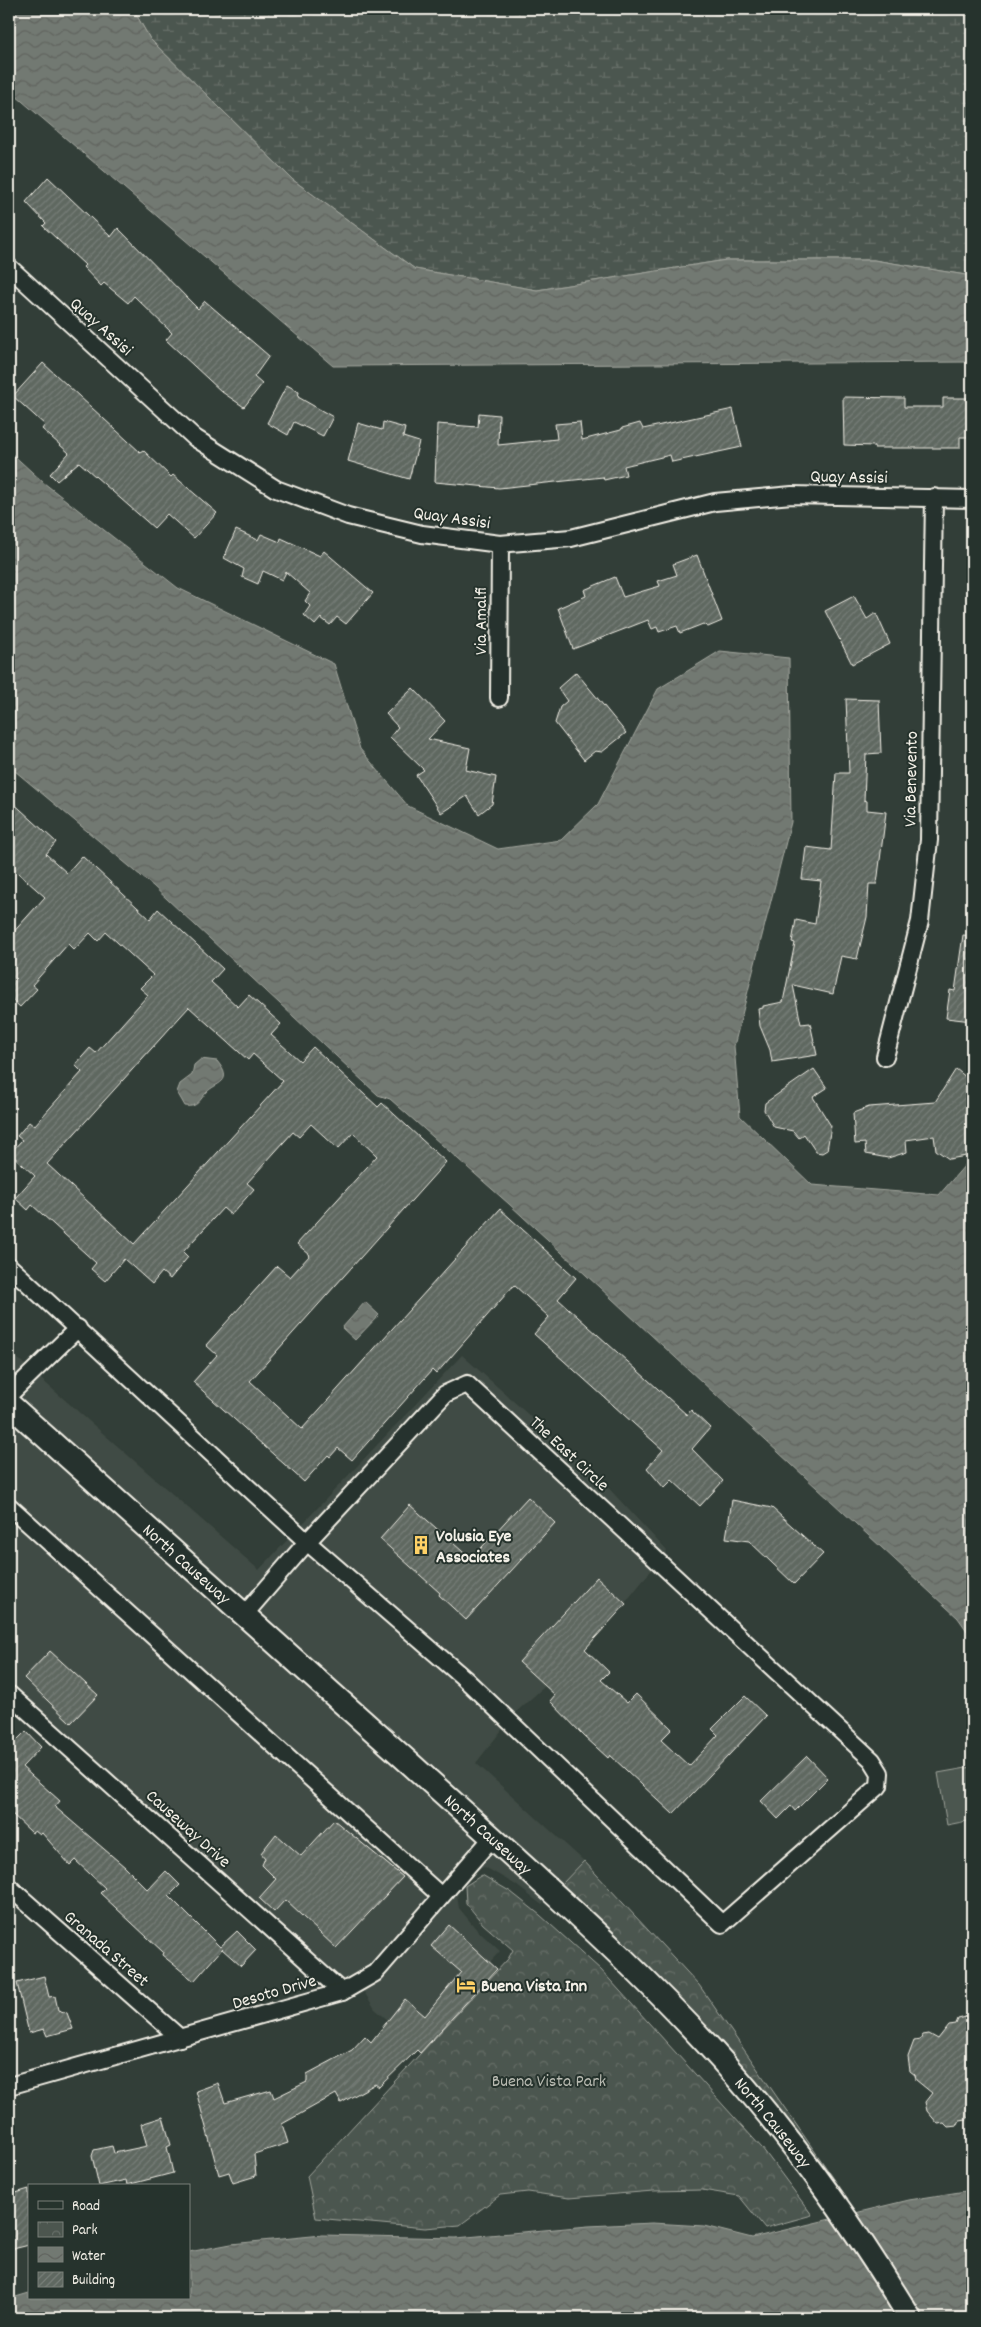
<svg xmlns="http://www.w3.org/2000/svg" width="981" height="2327" font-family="Dekko,sans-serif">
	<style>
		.built { fill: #404b44 }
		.wetland { fill: url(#wetland-marsh); stroke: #a0a49c }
		.park { fill: url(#park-crowns); stroke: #a0a49c }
		.pitch { fill: #4c564f; stroke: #a0a49c }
		.water { fill: url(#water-waves); stroke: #a6a9a1 }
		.building { fill: url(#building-hatch); stroke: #f4f1e8; fill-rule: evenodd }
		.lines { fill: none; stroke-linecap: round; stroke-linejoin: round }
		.street-casing { stroke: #f4f1e8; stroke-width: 20 }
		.secondary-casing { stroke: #f4f1e8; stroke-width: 26 }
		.street { stroke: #26332d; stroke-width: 16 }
		.secondary { stroke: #26332d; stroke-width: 22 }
		.labels { text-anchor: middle; stroke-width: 4; stroke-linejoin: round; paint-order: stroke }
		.street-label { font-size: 18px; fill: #f4f1e8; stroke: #26332d }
		.poi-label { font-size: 18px; font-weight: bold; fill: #f4f1e8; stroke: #26332d; text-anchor: start }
		.park-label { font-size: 18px; fill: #b9bbb2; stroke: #26332d }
	</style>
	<defs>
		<pattern id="wetland-marsh" width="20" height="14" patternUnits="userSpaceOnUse" patternTransform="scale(1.25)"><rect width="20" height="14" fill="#4c564f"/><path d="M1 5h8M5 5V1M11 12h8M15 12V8" fill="none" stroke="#666f68"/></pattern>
		<pattern id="park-crowns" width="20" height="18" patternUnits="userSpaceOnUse" patternTransform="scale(1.25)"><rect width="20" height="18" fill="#4c564f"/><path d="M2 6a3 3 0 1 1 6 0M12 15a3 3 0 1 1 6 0" fill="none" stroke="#666f68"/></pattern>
		<pattern id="water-waves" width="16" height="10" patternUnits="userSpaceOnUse" patternTransform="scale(1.25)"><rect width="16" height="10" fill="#727972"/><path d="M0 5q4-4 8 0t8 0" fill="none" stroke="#60635e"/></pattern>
		<pattern id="building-hatch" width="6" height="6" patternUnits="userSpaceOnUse" patternTransform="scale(1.25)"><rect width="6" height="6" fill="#5f6861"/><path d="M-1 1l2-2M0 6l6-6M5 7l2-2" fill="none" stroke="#777e78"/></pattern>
	</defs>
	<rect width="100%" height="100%" fill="#323e38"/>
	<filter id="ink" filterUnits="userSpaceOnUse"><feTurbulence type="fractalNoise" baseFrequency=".02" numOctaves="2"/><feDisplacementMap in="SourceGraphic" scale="10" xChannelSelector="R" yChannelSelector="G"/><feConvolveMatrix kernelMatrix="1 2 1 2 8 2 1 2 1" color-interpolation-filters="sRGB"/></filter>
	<g filter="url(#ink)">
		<g class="built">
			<path d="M9,1351L259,1570L462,1355L602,1481L667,1551L590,1646L516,1712L476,1763L584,1861L560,1886L9,1389Z"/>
			<path d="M9,1418L546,1901L542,1905L516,1885L485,1867L477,1869L457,1881L456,1887L459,1908L477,1930L500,1951L416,2044L375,2009L357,1981L344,1982L9,1682Z"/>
		</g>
		<path class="wetland" d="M133,9H972V276L874,260H726L537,290L415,269L293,180L150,39Z"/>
		<g class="park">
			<path d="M584,1861L699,1985L848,2199L766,2095L560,1886Z"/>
			<path d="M482,1875L511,1892L540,1915L601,1970L762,2148L812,2215L765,2228L739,2196L702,2190L653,2191L569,2198L528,2192L500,2195L460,2225L425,2228L316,2218L307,2176L508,1959L513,1950L483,1924L466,1903L465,1886Z"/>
		</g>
		<path class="pitch" d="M972,1767V1820L947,1825L938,1773Z"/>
		<g class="water">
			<path d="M9,9H133L150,39L293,180L415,269L537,290L726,260H874L972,276V362L333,366L9,90Z"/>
			<path d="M9,451L44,483L178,588L334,664L360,749L408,806L498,849L561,840L598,804L658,689L720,651L789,658L791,822L734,1046L740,1116L812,1185L939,1195L972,1157V1638L958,1618L509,1204L390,1099L378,1095L153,886L9,766Z"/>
			<path d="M201,1059L217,1061C235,1083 216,1082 207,1092C199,1100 198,1108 185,1106L177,1092L180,1084L192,1075L194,1065Z"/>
			<path d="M365,1302L379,1315L355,1340L342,1328Z"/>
			<path d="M972,2190V2318H9V2299L29,2293V2298H189V2252L231,2244L322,2235L456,2238L588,2226L652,2223L704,2226L752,2238L909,2200Z"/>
		</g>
		<g class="building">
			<path d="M48,177L111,237L118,228L198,309L205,301L269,356L254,377L262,384L244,407L222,392L166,340L172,333L134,296L128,303L104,283L101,286L83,267L85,265L43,226L46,223L26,202Z"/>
			<path d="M43,363L140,452L143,450L171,477L173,475L217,513L194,538L167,514L154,528L79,462L57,481L50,474L69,453L42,429L45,425L13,396Z"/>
			<path d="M287,385L299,392L298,397L333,417L323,436L294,422L288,435L267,423Z"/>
			<path d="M843,397L904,398V407H943V398H972V437H960V448H874V446L844,445Z"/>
			<path d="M733,409L742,447L672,462L670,455L624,466L626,475L604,480L603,477L499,488L435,482L437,424L478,427L479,413L499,415L498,445L557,439L555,424L580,422L582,440L621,430L622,428L640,423L643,429Z"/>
			<path d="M383,422L405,428L403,437L419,442L409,479L348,461L358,423L382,430Z"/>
			<path d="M236,530L258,540L261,534L280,542L281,538L320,556L324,551L373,593L346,624L337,617L330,625L321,618L315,625L304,615L310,606L305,601L310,593L286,572L282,580L263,571L258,584L242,577L244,569L224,558Z"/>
			<path d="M697,555L722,621L708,627L703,624L680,633L677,626L659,632L657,627L652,629L648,620L573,649L558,608L586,596L584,590L615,577L623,597L660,586L658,581L677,575L673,564Z"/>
			<path d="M854,596L867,619L876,613L890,644L852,664L825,611Z"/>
			<path d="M576,672L626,733L602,752L595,751L584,760L555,723L560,707L567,701L558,688Z"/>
			<path d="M413,688L445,721L428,739L470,748L466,770L496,777L492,804L479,814L467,796L441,813L416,775L424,770L390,737L398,727L386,714Z"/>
			<path d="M846,699L879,700L881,753L866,754L864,800L867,801V810L886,812L877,884H869L867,917L857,959L841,956L833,994L793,985L801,1024L810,1023L817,1055L772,1062L770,1050L760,1026L758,1009L763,1008V1006L783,1002L795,943L792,942L796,920L815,924L821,881L802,879L806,847L831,850L836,773H849Z"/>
			<path d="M9,799L56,842L46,854L67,873L82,856L150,919L158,909L223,969L211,982L238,1007L249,995L281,1024L271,1035L300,1061L313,1047L378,1107L382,1103L446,1162L250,1381L302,1429L500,1209L576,1278L558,1299L687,1415L691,1410L710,1428L692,1449L723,1481L700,1506L672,1480L664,1488L647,1468L663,1450L534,1334L549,1317L514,1285L436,1374L432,1370L352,1460L338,1448L330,1457L328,1455L304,1482L193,1382L217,1355L206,1345L277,1266L290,1277L310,1255L297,1244L377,1156L353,1133L338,1149L311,1124L299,1137L293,1132L247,1183L254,1189L231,1215L223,1208L183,1252L188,1257L170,1279L162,1272L152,1284L124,1259L105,1281L91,1269L96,1263L32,1205L28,1210L15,1198L35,1176L10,1153L22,1140L17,1136L29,1122L34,1126L82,1072L75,1065L90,1048L96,1053L148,995L140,988L153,975L106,932L98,941L90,933L74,950L68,944L32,985L37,989L20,1007L9,997V937L45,897L9,865ZM189,1007L248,1060L253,1054L283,1081L134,1244L47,1164Z"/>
			<path d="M963,935L972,936V1021L946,1018L950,990L955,991Z"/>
			<path d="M814,1069L827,1088L813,1097L831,1126L827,1150L822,1153L816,1152L804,1134L799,1138L793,1131L774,1127L764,1110L765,1103Z"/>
			<path d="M956,1069L972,1082V1155L949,1159L936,1150L934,1136L906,1140L907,1152L888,1158L866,1154L865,1143L855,1144L853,1113L869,1107L935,1102Z"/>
			<path d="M528,1497L555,1523L466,1620L439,1595L440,1593L380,1539L410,1505L471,1559Z"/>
			<path d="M732,1500L772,1508L823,1554L794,1584L749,1541L726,1538Z"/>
			<path d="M597,1577L626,1604L585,1649L609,1672L601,1680L627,1703L636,1694L672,1729L661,1740L689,1766L718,1735L712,1729L745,1696L766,1716L673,1814L610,1755L608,1758L584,1736L550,1701L555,1695L519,1662Z"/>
			<path d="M50,1651L98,1695L71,1723L24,1678Z"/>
			<path d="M26,1731L41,1747L22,1767L60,1801L55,1807L125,1867L148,1890L166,1871L180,1885L169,1896L220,1947L237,1931L256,1950L241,1966L222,1949L194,1981L162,1955L163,1952L100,1893L105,1888L75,1860L70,1865L42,1833L40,1835L35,1831L32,1833L9,1811V1748Z"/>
			<path d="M807,1756L828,1778L795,1811L791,1806L778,1819L761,1801Z"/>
			<path d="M334,1820L403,1877L336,1948L285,1900L274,1912L259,1898L276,1879L262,1865L265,1858L261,1853L276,1834L301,1856Z"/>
			<path d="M449,1925L497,1969L420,2053L417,2050L379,2087L375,2084L341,2103L336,2094L282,2124L288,2143L254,2154L256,2176L233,2183L229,2172L219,2175L196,2091L218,2083L225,2103L271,2090L274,2098L307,2082V2074L352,2050L365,2036L371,2042L405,1999L425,2016L461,1972L431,1946Z"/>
			<path d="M44,1976L49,1997L55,1996L58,2010L67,2013L73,2029L47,2036L44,2029L29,2033L17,1983Z"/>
			<path d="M966,2017L972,2022V2112L967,2119L960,2120L957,2126L948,2127L944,2123L938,2124L927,2111L925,2102L932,2093L916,2080L915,2075L910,2071L908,2057L914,2041L920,2040L923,2035L929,2034L938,2039L949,2025L956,2024L958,2019Z"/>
			<path d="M163,2117L171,2145L167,2147L173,2173L127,2185L126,2180L99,2186L92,2156L94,2150L112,2146L114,2153L147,2146L141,2124Z"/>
			<path d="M29,2189V2245L9,2250V2195Z"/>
		</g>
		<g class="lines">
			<g class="street-casing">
				<g id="street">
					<path d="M9,267L195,438L276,489L348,516L422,534L500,544L571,538L715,502L792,495L972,499"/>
					<path d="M499,698L500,544"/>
					<path d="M885,1057L920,921L929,840L934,497"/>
					<path d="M9,1266L307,1542L464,1678L722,1924L879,1786L880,1773L872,1760L467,1384L445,1394L307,1542L244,1615"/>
					<path d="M9,1395L78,1328"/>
					<path d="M9,1506L441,1896"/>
					<path d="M9,1694L342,1992"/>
					<path d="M9,1887L180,2038"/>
					<path d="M9,2086L342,1992L375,1973L492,1838"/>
				</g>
			</g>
			<g class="secondary-casing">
				<g id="secondary">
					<path id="s1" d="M9,1404C144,1525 279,1646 414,1767C532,1874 655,1979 757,2101C814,2169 864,2242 910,2318"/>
				</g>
			</g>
			<use href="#street" class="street"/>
			<use href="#secondary" class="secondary"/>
		</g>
	</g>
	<defs>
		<g id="building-bare" transform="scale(1.5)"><path d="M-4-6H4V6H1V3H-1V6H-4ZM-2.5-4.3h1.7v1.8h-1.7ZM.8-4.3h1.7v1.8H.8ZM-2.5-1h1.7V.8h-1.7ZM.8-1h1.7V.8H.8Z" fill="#ffd166" stroke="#26332d" stroke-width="2.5" paint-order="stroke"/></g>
		<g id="hotel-bare" transform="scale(1.5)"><path d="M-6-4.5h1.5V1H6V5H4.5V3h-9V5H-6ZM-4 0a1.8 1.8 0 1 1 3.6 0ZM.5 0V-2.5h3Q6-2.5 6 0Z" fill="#ffd166" stroke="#26332d" stroke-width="2.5" paint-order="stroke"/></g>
	</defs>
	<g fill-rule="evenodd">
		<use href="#building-bare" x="421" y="1545"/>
		<use href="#hotel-bare" x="466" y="1985"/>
	</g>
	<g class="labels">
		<g class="street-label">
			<text transform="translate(102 326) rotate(42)" y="6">Quay Assisi</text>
			<text transform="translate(849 476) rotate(1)" y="6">Quay Assisi</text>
			<text transform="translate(452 517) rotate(8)" y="6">Quay Assisi</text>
			<text transform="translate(480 621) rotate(-90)" y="6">Via Amalfi</text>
			<text transform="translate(910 779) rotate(-89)" y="6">Via Benevento</text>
			<text transform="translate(570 1453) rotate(43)" y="6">The East Circle</text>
			<text dy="6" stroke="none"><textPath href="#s1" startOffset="239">North Causeway</textPath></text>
			<text transform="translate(189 1828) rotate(42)" y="6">Causeway Drive</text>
			<text dy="6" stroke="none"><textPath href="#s1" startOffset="644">North Causeway</textPath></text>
			<text transform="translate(107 1948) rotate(41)" y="6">Granada Street</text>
			<text transform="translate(274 1991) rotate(-16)" y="6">Desoto Drive</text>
			<text dy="6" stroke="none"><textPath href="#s1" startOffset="1050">North Causeway</textPath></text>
		</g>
		<g class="poi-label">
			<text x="436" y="1541">Volusia Eye<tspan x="436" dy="21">Associates</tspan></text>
			<text x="481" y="1991">Buena Vista Inn</text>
		</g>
		<g class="park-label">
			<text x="549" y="2086">Buena Vista Park</text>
		</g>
	</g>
	<rect width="981" height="2327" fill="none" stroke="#26332d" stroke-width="30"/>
	<rect x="15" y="15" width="951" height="2297" fill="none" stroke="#f4f1e8" stroke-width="2" filter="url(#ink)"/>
	<rect x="28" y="2184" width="162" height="115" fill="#26332d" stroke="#787f78"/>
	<rect x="38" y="2201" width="25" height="8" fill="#26332d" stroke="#787f78"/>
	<text x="72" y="2210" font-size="15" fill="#f4f1e8">Road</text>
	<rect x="38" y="2222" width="25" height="15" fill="url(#park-crowns)" stroke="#787f78"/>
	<text x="72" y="2234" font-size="15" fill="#f4f1e8">Park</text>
	<rect x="38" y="2247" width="25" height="15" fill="url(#water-waves)" stroke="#787f78"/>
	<text x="72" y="2260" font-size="15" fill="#f4f1e8">Water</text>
	<rect x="38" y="2272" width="25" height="15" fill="url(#building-hatch)" stroke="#787f78"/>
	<text x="72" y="2284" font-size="15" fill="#f4f1e8">Building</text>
</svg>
